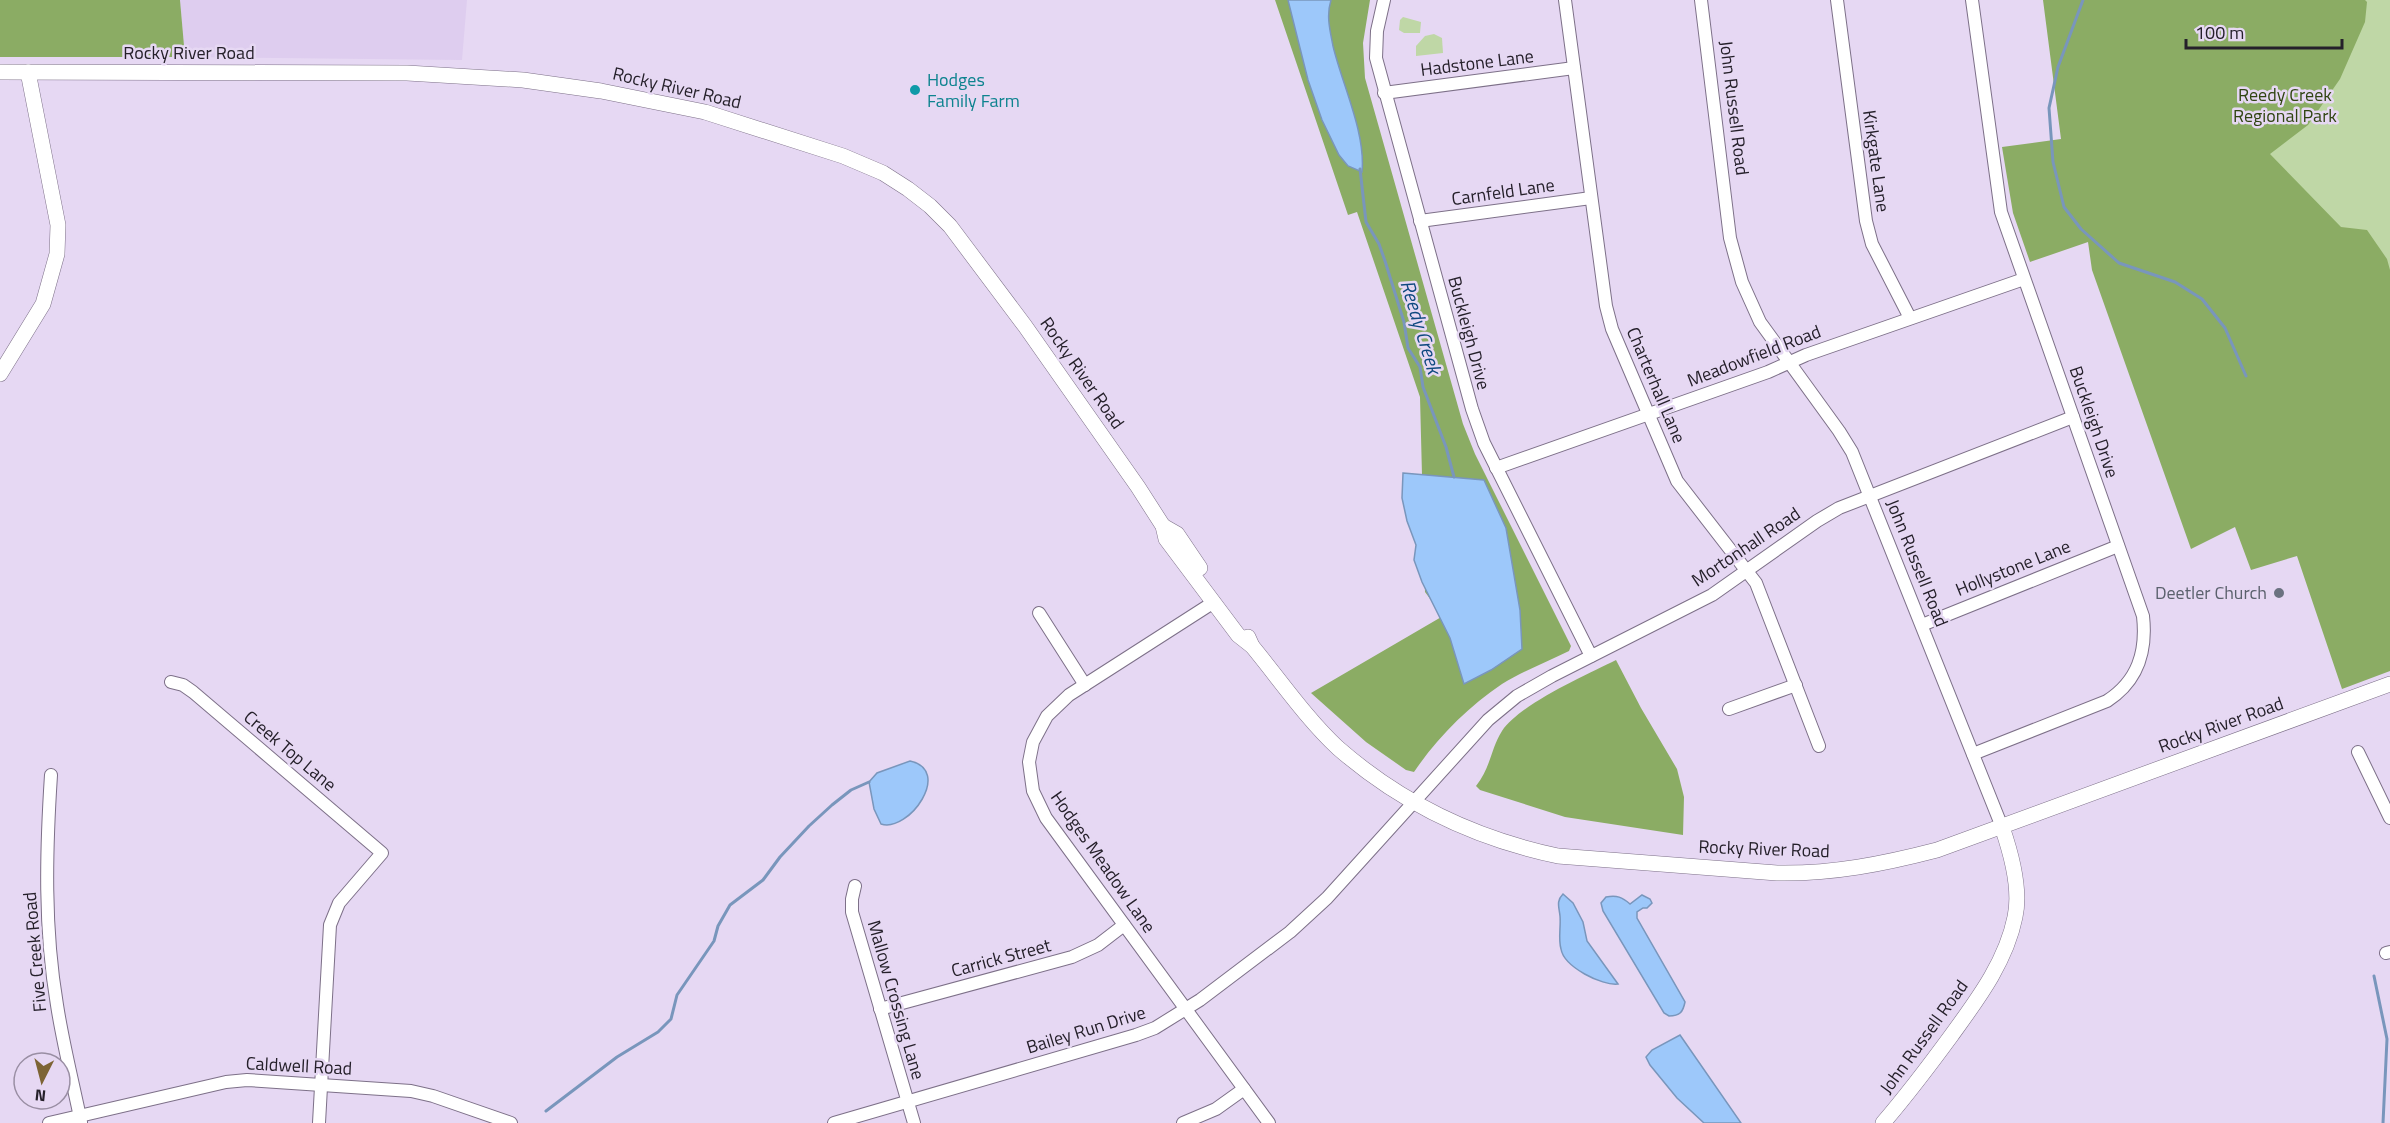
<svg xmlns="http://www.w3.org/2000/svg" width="2390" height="1123" font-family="'Titillium Web',sans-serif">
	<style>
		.built { fill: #decdef }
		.green { fill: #bfd7a6 }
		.forest { fill: #8bac64 }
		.water { fill: #9dc8fa; stroke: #7996bc; stroke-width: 1.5 }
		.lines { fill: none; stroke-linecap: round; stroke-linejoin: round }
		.stream { stroke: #7996bc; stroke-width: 3 }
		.minor-casing { stroke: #7d7088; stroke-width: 14 }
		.tertiary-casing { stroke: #7d7088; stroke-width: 16 }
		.minor { stroke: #fff; stroke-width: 12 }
		.tertiary { stroke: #fff; stroke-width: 15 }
		.culture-dot { fill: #0f9aa8; stroke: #e6d8f3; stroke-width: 2 }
		.worship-dot { fill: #6b7280; stroke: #e6d8f3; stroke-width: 2 }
		.labels { text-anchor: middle; stroke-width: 5; stroke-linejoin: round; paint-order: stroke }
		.street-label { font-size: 18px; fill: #25202a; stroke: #e6d8f3 }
		.culture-label { font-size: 18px; fill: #0d838f; stroke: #e6d8f3; text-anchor: start }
		.park-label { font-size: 18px; fill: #2f4410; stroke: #e6d8f3 }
		.worship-label { font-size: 18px; fill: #5b616d; stroke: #e6d8f3; text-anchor: end }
		.water-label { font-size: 20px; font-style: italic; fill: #0e487f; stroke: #e6d8f3 }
	</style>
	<rect width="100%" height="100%" fill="#e6d8f3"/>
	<path class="built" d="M180,0H467L462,60L185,57Z"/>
	<g class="green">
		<path d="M2143,0H2390V580Z"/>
		<path d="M1403,17L1421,22L1420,33H1404L1399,30L1400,20Z"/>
		<path d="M1434,34L1442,38L1443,53L1416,56V46L1425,36Z"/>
	</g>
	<g class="forest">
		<path d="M0,0H180L185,57H0Z"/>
		<path d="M1275,0H1370L1363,43L1365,78L1463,424L1475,454L1571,646L1569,651C1547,662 1523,671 1502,684C1468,707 1437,738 1414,772L1406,770L1366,742L1311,693L1443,616L1425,592L1420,397L1357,212L1348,215Z"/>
		<path d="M2043,0H2365L2367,2L2365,22L2340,79L2308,125L2270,154L2341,227L2367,230L2387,259L2390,270V671L2342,689L2297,556L2251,570L2235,527L2191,549L2092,270L2088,242L2030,262L2013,213L2002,147L2061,139Z"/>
		<path d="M1616,660L1641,708L1677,769L1684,797L1683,835L1565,817L1480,790L1476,786C1491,767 1491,748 1502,731C1520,704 1586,675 1616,660Z"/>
	</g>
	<g class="water">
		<path d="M1288,0H1331C1326,16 1330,30 1333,46C1342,84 1366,133 1362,172L1348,166L1339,155L1322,120L1308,80Z"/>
		<path d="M1403,473L1484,480L1506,528L1520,610L1522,649L1491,670L1464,684L1450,638L1422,582L1414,560L1416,545L1407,521L1402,498Z"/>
		<path d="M910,761C953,770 909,833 881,824L874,809L869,782L877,773Z"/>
		<path d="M1563,894L1573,903L1583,922L1587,941L1618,984C1602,986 1564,967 1561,949C1558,939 1561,927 1560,916C1559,907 1556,901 1563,894Z"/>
		<path d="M1642,895L1650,899L1652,903L1647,908H1643L1637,912V918L1685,1002C1683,1012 1680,1016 1669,1016L1664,1013L1603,911L1601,903L1606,897C1617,895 1622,897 1630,904Z"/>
		<path d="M1680,1035L1741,1123H1704L1677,1098L1650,1065L1646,1057L1652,1050Z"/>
	</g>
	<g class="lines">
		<g class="stream">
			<path d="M2083,0L2058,67L2049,108L2053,162L2064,207L2081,229L2119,263L2175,282L2202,299L2225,328L2246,376"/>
			<path d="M1360,169L1366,222L1379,244L1385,261L1404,322L1408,348L1420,367L1423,387L1446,447L1454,477"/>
			<path d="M2374,976L2387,1039L2383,1123"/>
			<path d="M546,1111L617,1057L658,1032L671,1019L677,995L714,941L718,926L730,905L763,880L780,857L809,826L832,805L851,790L869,782"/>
		</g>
		<g class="minor-casing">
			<g id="minor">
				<path d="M1384,0L1377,31L1376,58L1472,409L1484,443L1591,656"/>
				<path d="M1565,0L1606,306L1612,329L1677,481L1756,583L1819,746"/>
				<path d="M1701,0L1730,238L1742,282L1760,322L1839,431L1852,452L2002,827"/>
				<path d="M1837,0L1866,221L1872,244L1910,318"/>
				<path d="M1972,0L2001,212L2143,616C2147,652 2138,681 2107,701L1973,754"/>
				<path d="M1384,93L1574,68"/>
				<path d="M1420,221L1591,198"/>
				<path d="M1496,468L1768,372L1806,355L2024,279"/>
				<path d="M1214,602L1069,695L1047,716L1033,742L1029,762L1033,791L1046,818L1269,1123"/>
				<path d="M1039,613L1085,685"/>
				<path d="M1922,625L2118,546"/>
				<path d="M171,682L183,685L193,692L382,853L339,903L330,925L319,1123"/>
				<path d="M1729,709L1796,685"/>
				<path d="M2358,752L2390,818"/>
				<path d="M51,775C46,852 44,928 57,1005C63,1044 73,1083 81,1122"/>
				<path d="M855,886L852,899V912L914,1123"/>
				<path d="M2386,953L2390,952"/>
				<path d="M880,1009L1072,957L1098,945L1124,925"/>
				<path d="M49,1123L226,1082L247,1080L411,1091L433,1096L511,1123"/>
				<path d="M834,1123L1136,1035L1155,1028L1200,1000L1290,932L1327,898L1488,720L1517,696L1552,676L1712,595L1817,521L1839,508L2073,417"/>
				<path d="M1183,1123L1216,1109L1244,1089"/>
			</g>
		</g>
		<g class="tertiary-casing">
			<g id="tertiary">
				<path d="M0,72L407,73L523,80L601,91L705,112L843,156L883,173L908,189L930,206L950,226L1025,326L1138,487L1163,526L1166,539L1238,635L1252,646"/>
				<path d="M0,374L43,304L57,254L58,225L28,72"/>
				<path d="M1163,526L1177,534L1200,568"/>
				<path d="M1248,637L1252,646C1280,680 1306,718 1338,748C1401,803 1477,839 1558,856L1777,873C1833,874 1883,864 1937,850L2390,684"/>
				<path d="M1883,1123C1907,1095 1929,1066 1951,1036C1977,1000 2006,962 2015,917C2021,890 2011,853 2002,827"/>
			</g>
		</g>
		<use href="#minor" class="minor"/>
		<use href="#tertiary" class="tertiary"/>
	</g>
	<circle class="culture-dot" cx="915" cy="90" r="6"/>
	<circle class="worship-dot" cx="2279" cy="593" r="6"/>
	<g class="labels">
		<g class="street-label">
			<text x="189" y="59">Rocky River Road</text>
			<text transform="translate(1477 63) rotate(-7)" y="6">Hadstone Lane</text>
			<text transform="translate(677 88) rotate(13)" y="6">Rocky River Road</text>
			<text transform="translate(1734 108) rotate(83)" y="6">John Russell Road</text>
			<text transform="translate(1876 161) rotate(82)" y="6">Kirkgate Lane</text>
			<text transform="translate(1503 192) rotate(-8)" y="6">Carnfeld Lane</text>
			<text transform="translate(1469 333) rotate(75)" y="6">Buckleigh Drive</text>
			<text transform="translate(1754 356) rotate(-21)" y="6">Meadowfield Road</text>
			<text transform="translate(1082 373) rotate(55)" y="6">Rocky River Road</text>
			<text transform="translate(1656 385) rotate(67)" y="6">Charterhall Lane</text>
			<text transform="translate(2094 422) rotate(71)" y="6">Buckleigh Drive</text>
			<text transform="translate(1746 547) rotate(-34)" y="6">Mortonhall Road</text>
			<text transform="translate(1917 563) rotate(68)" y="6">John Russell Road</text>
			<text transform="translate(2013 568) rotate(-22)" y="6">Hollystone Lane</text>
			<text transform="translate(2221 725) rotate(-20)" y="6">Rocky River Road</text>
			<text transform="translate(290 751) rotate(40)" y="6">Creek Top Lane</text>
			<text transform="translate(1764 849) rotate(2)" y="6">Rocky River Road</text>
			<text transform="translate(1103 862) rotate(55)" y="6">Hodges Meadow Lane</text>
			<text transform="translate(35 952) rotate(-95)" y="6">Five Creek Road</text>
			<text transform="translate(1001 958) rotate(-15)" y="6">Carrick Street</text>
			<text transform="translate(896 1000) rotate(74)" y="6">Mallow Crossing Lane</text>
			<text transform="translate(1086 1030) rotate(-17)" y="6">Bailey Run Drive</text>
			<text transform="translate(1924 1037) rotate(-54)" y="6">John Russell Road</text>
			<text transform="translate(299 1066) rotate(3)" y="6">Caldwell Road</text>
		</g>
		<g class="culture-label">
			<text x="927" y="86">Hodges<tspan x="927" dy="21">Family Farm</tspan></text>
		</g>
		<g class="park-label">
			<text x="2285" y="101">Reedy Creek<tspan x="2285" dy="21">Regional Park</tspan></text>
		</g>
		<g class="worship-label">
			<text x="2267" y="599">Deetler Church</text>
		</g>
		<g class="water-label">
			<text transform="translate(1421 327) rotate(73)" y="7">Reedy Creek</text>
		</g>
	</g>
	<g transform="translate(42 1081) rotate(186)"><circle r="28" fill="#e6d8f3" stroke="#998ea3" stroke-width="1.5"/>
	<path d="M0-4.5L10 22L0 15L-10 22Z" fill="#7d6435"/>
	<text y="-9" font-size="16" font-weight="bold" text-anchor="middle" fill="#25202a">N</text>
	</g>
	<path d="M2186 39v9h156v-9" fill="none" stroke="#25202a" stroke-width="3"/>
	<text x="2195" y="39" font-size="18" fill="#25202a" stroke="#e6d8f3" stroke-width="4.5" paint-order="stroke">100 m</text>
</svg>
